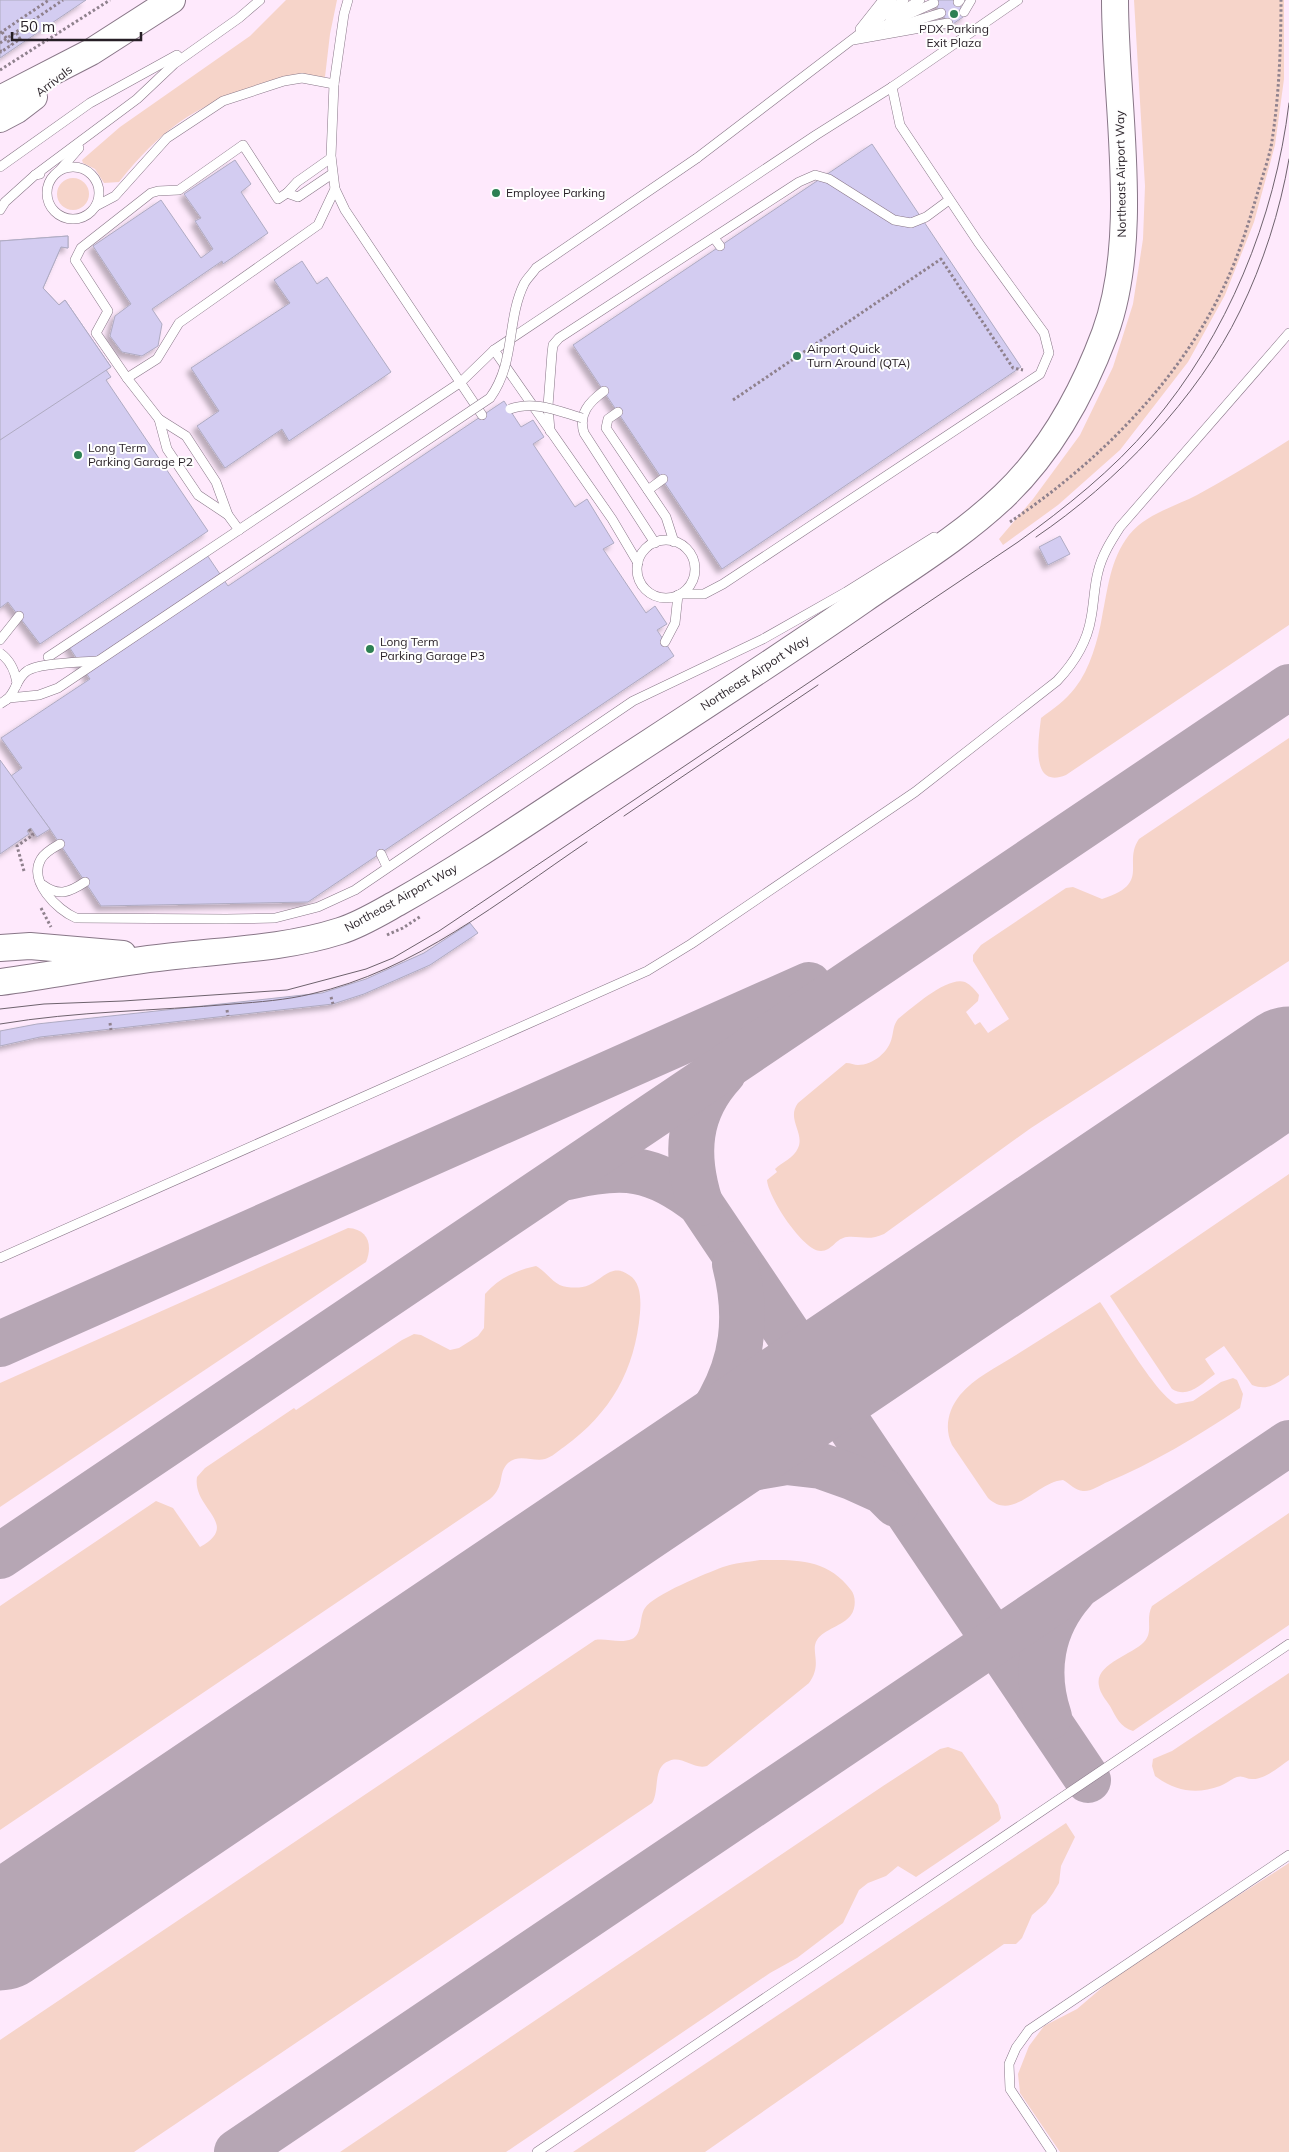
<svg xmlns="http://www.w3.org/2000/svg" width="1289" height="2152" font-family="Mulish,sans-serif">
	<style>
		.green { fill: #f6d4c9 }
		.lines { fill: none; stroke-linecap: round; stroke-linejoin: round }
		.taxiway { stroke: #b6a6b4; stroke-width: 46 }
		.runway { stroke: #b6a6b4; stroke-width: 115 }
		.building { fill: #d3ccf1; stroke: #afabc2; filter: url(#shadow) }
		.lane-casing { stroke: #887687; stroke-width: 10 }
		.primary-casing { stroke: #887687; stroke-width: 28 }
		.path { stroke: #8f818d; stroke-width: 3; stroke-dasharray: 2.5 2.5; stroke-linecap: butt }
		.lane { stroke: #fff; stroke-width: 9 }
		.primary { stroke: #fff; stroke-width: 26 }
		.tram { stroke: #6e626d; stroke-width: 1 }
		.lane-bridge-casing { stroke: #887687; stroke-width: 10; stroke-linecap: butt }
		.lane-bridge { stroke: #fff; stroke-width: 9 }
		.poi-dot { fill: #2d8053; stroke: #fefefe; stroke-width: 2 }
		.labels { text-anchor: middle; stroke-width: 4; stroke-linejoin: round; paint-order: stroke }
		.poi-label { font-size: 12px; fill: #261e25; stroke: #fefefe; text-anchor: start }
		.street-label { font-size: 12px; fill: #261e25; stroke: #fefefe }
	</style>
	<defs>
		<filter id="shadow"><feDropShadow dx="-4.5" dy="4.5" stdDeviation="2.5" flood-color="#0004"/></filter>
	</defs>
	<rect width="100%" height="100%" fill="#fee9fc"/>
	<g class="green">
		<path d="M286,0H337L330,34L325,77C316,77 307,75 298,76C285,77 270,83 257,87C194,105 160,131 119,182L104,183L95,169L83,163L82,160L120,127L250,36Z"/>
		<path d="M1134,0H1284V79L1275,145L1254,222L1225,295L1188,362L1120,450L1058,505L1003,545L999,539L1033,499L1080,435L1113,367L1133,304L1143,239L1145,186Z"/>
		<circle cx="73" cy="194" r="16"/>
		<path d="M1289,440V625L1066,775C1029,790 1039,737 1041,718C1053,709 1066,700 1075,688C1090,669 1098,640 1102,617C1108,588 1110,560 1129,535C1146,514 1174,507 1197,495C1228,478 1259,459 1289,440Z"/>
		<path d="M1289,738V961L1031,1128L884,1234C869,1241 862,1236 847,1237C836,1238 832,1251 821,1251C803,1251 768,1197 767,1180L777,1172L775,1169C782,1162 794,1158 798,1148C805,1133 786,1119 798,1103L846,1063C851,1063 854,1065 858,1065C873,1065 889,1052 892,1037C894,1029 893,1026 898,1019C912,1008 947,976 965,982C971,985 975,990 979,995L978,1001L966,1012L975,1025L980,1022L988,1033L1009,1019L973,961V955L981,945L1066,888L1073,887L1102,899C1152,883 1122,864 1139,839Z"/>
		<path d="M1289,1174V1375C1276,1384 1268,1391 1252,1385L1224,1346L1205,1359L1215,1374C1201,1384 1188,1399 1172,1389L1110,1296Z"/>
		<path d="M348,1228C368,1229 373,1245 366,1262L0,1507V1383Z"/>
		<path d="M536,1266C547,1272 554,1286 567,1287C574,1288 583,1288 589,1285C604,1278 612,1263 629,1275C641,1282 641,1300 640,1313C635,1370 611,1413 564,1447C558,1451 552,1457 545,1459C533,1462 519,1453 508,1463C497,1474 506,1485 490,1499L0,1830V1606L156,1501L173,1508L200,1547C242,1524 192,1509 197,1477L205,1468L294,1408L296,1410L402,1340L414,1334L421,1335L450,1350L459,1348L478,1336L484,1328L485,1294C498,1279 516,1270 536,1266Z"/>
		<path d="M1100,1302C1117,1326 1154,1392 1176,1404L1193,1401L1221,1382L1233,1378L1237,1380L1243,1394L1240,1408C1198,1436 1152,1464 1105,1483C1099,1486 1090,1492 1083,1491C1075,1490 1070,1484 1063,1480C1037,1482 1013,1522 988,1498L952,1445C944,1428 948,1410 960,1395C974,1378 997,1367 1016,1355C1044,1337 1072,1320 1100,1302Z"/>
		<path d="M1289,1513V1625L1133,1731C1120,1727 1116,1717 1110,1706C1106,1700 1100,1693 1099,1686C1094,1664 1132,1655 1144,1642C1154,1631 1145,1620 1152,1606Z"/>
		<path d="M760,1560C796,1560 827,1558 851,1590C856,1596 856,1608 851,1615C843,1626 824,1629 817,1640C810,1651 823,1664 809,1683L707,1766C693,1770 682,1755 669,1761C652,1767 660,1791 652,1803L134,2152H0V2040L595,1640C607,1638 620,1644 632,1639C643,1634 639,1616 645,1608C653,1595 707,1573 723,1567C734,1563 748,1562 760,1560Z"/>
		<path d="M1289,1673V1760C1279,1767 1264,1780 1252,1779C1246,1779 1243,1775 1237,1777C1231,1779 1226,1784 1220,1786C1196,1795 1175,1791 1155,1776L1152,1766L1153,1759L1172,1751Z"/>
		<path d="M948,1747L962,1752L998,1805L1001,1818L999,1821L916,1877L898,1866L886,1876L868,1883L859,1890L843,1923L797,1958L770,1973L506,2152H340L883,1786L940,1749Z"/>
		<path d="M1066,1823L1075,1837L1061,1866L1059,1883L1053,1893L1046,1903L1032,1915L1022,1938L1016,1944H1004L705,2152H573Z"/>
		<path d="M1289,1863V2152H1060L1020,2093L1018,2074L1029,2046L1044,2026L1077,2009L1125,1968Z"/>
	</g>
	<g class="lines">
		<g class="taxiway">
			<path d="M567,1177C623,1164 653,1166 700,1203L1088,1780"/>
			<path d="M700,1203C685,1155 687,1112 723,1073"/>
			<path d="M735,1264C765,1380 696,1441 620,1515L692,1485L740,1470L786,1462L821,1466L852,1477L883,1491L896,1504"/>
			<path d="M0,1344L809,985"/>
			<path d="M0,1556L1289,687"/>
			<path d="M1049,1717C1034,1672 1041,1627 1073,1591"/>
			<path d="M0,1929L18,1921"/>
			<path d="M237,2152L1289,1443"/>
		</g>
		<path class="runway" d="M0,1933L1289,1064"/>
	</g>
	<g class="building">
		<path d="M0,0H86L0,58Z"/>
		<path d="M932,0H956L966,15L950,26Z"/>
		<path d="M872,144L1021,367L722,569L573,345Z"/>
		<path d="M235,160L251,184L241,192L268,233L223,264L222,261L152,309L162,324L158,346L142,356L122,352L110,336L115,316L131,304L93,246L161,200L201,258L213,249L195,221L201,218L184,194Z"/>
		<path d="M68,236V248L61,247L43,288L59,305L65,300L111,367L106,370L111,377L106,380L208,531L40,644L8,602L0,608V241Z"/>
		<path d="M68,236V248L61,247L43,288L59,305L65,300L111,367L0,440V241Z"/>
		<path d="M302,261L317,284L327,277L391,372L289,441L282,429L225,468L197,426L219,411L191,368L290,303L274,280Z"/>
		<path d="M504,401L521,427L533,420L544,437L533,444L575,507L587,499L614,543L603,549L646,613L655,606L667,624L657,630L674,656L308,902L101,906L50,829L11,776L22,768L1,738L90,679L66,642L203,549L228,586Z"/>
		<path d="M1060,536L1070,554L1048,565L1039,547Z"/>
		<path d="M0,760L50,829L37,837L31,828L27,831L29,834L0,854Z"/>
		<path d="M470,923L478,933L430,965L364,994L333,1004L40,1037L0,1046V1031L37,1024L322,993L366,979L424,953Z"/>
	</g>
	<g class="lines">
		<g class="lane-casing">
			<g id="lane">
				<path d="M348,0L344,14L334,84L331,156L335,189L345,210L482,415"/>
				<path d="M958,2L960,0"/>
				<path d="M964,12L971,0"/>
				<path d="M878,14L892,0"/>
				<path d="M890,18L920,0"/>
				<path d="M860,29L883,0"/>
				<path d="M889,29L941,13"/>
				<path d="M865,34L934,3"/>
				<path d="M853,40L948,23"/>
				<path d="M331,158L297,182L287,193L298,197L332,174"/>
				<path d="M697,158L904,0"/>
				<circle cx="73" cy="193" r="26"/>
				<path d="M0,167L90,103L177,55"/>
				<path d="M60,170L79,148"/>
				<path d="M35,175L137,99L174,64L239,18L260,0"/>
				<path d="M287,193L278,199L243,145L179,190L158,191L151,193L81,248L75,260L108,311L96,333L127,378L157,359L179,323L318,225L335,189"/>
				<path d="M96,206L115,196L167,138L223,101L284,81L302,78L334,84"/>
				<path d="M0,210L5,202L35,175L40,174"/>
				<path d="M714,238L720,246"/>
				<path d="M494,350L612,519L638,563"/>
				<path d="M127,378L159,419L186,436L216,482L228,515L239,530"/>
				<path d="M604,391C589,402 578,414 584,433L655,543"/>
				<path d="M618,412L608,419L606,428L666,517L674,542"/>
				<path d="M159,419L167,449L198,495L228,515"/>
				<path d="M550,431L548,406L552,353L553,345L559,338L799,182L815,175L829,179L894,220L911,223L926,217L949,200"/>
				<path d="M648,490L663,479"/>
				<circle cx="666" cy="569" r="29"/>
				<path d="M681,594H704L723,584L1040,374L1049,353L1044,333L978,242L900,125L892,87"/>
				<path d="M0,640L19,616"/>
				<path d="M665,642L675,623L678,595"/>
				<path d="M48,657L461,382L494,350L816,135L892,87L1018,0"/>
				<path d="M60,844C53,848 45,852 41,859C28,881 57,910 76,918L226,919L275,918L318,907L355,890L633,701L763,639L846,592L934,537"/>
				<path d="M381,854L387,867"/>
				<path d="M43,885C59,897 70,892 85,882"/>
				<path d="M0,1258L647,971L691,944L915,792L1057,681C1074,663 1087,643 1091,618C1094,603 1094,587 1098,572C1102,555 1111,541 1120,527L1289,333"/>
				<path d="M537,2152L1289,1644"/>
				<path d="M1052,2152L1010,2089L1009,2064L1016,2048L1029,2030L1289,1855"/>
			</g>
		</g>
		<g class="primary-casing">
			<g id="primary">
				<path d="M0,99L91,52L172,0"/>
				<path d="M0,119L17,110L34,97"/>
				<path d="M0,948L30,946L123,954"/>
				<path d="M0,982C55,975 110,963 166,957C223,950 284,949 340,931C360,925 381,912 399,902C463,866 523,825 584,785C677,724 771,664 863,600C911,567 962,536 1004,496C1050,452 1083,392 1105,333C1141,234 1115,104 1115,0"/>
			</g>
		</g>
		<g class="path">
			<path d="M2,32L11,45"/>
			<path d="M0,33L49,0"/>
			<path d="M0,43L63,0"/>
			<path d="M0,50L1,52L20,39L16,32"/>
			<path d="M0,70L110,0"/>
			<path d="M733,400L941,259L1013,368L1023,370"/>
			<path d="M1010,522C1099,462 1182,379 1227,280C1239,254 1248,225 1256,198C1261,181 1267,164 1271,147C1279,99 1281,49 1281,0"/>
			<path d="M24,871L17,846L33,835L29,829"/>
			<path d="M41,908L51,927"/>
			<path d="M387,935L403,928L421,916"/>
			<path d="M331,997L333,1004"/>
			<path d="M227,1010L228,1016"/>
			<path d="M110,1023L111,1030"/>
		</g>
		<use href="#lane" class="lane"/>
		<use href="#primary" class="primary"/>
		<g class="tram">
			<path d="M1036,537C1116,483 1198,398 1240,311C1263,264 1280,211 1289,159"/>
			<path d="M624,816L818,685"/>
			<path d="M0,1009L44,1004L123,1001L287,990L366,969L393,958L439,931L1018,542C1065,508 1113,470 1151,425C1227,336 1275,219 1289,103"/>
			<path d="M0,1024C77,1011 155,1011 233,1004C259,1002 286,1000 311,994C415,971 501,900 587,842"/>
		</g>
		<g class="lane-bridge-casing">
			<g id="lane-bridge">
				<path d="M510,409C534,400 558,411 582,418"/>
				<path d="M0,653C10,660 15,671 17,683L16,686"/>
				<path d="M6,700C16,693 16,678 27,671C38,663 81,662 97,661"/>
				<path d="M0,704L9,698L39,695L58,688L490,398C516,362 506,321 524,284C527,278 533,273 536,268L697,158"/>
			</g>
		</g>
		<use href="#lane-bridge" class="lane-bridge"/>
	</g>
	<g class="poi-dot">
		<circle cx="954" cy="14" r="5"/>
		<circle cx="496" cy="193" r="5"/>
		<circle cx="797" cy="356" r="5"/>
		<circle cx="78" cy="455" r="5"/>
		<circle cx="370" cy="649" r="5"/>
	</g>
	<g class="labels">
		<g class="poi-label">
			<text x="954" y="33" text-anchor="middle">PDX Parking<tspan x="954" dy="14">Exit Plaza</tspan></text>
			<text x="506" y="197">Employee Parking</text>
			<text x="807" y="353">Airport Quick<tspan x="807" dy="14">Turn Around (QTA)</tspan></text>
			<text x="88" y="452">Long Term<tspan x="88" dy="14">Parking Garage P2</tspan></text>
			<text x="380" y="646">Long Term<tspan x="380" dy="14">Parking Garage P3</tspan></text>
		</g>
		<g class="street-label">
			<text transform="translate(54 81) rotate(-38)" y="4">Arrivals</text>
			<text transform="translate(1121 174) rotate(-91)" y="4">Northeast Airport Way</text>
			<text transform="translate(755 673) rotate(-33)" y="4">Northeast Airport Way</text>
			<text transform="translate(401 898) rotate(-29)" y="4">Northeast Airport Way</text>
		</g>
	</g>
	<path d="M12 32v8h129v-8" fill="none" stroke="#261e25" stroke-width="2.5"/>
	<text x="20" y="32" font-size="15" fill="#261e25" stroke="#fefefe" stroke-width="4" paint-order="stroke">50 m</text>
</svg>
